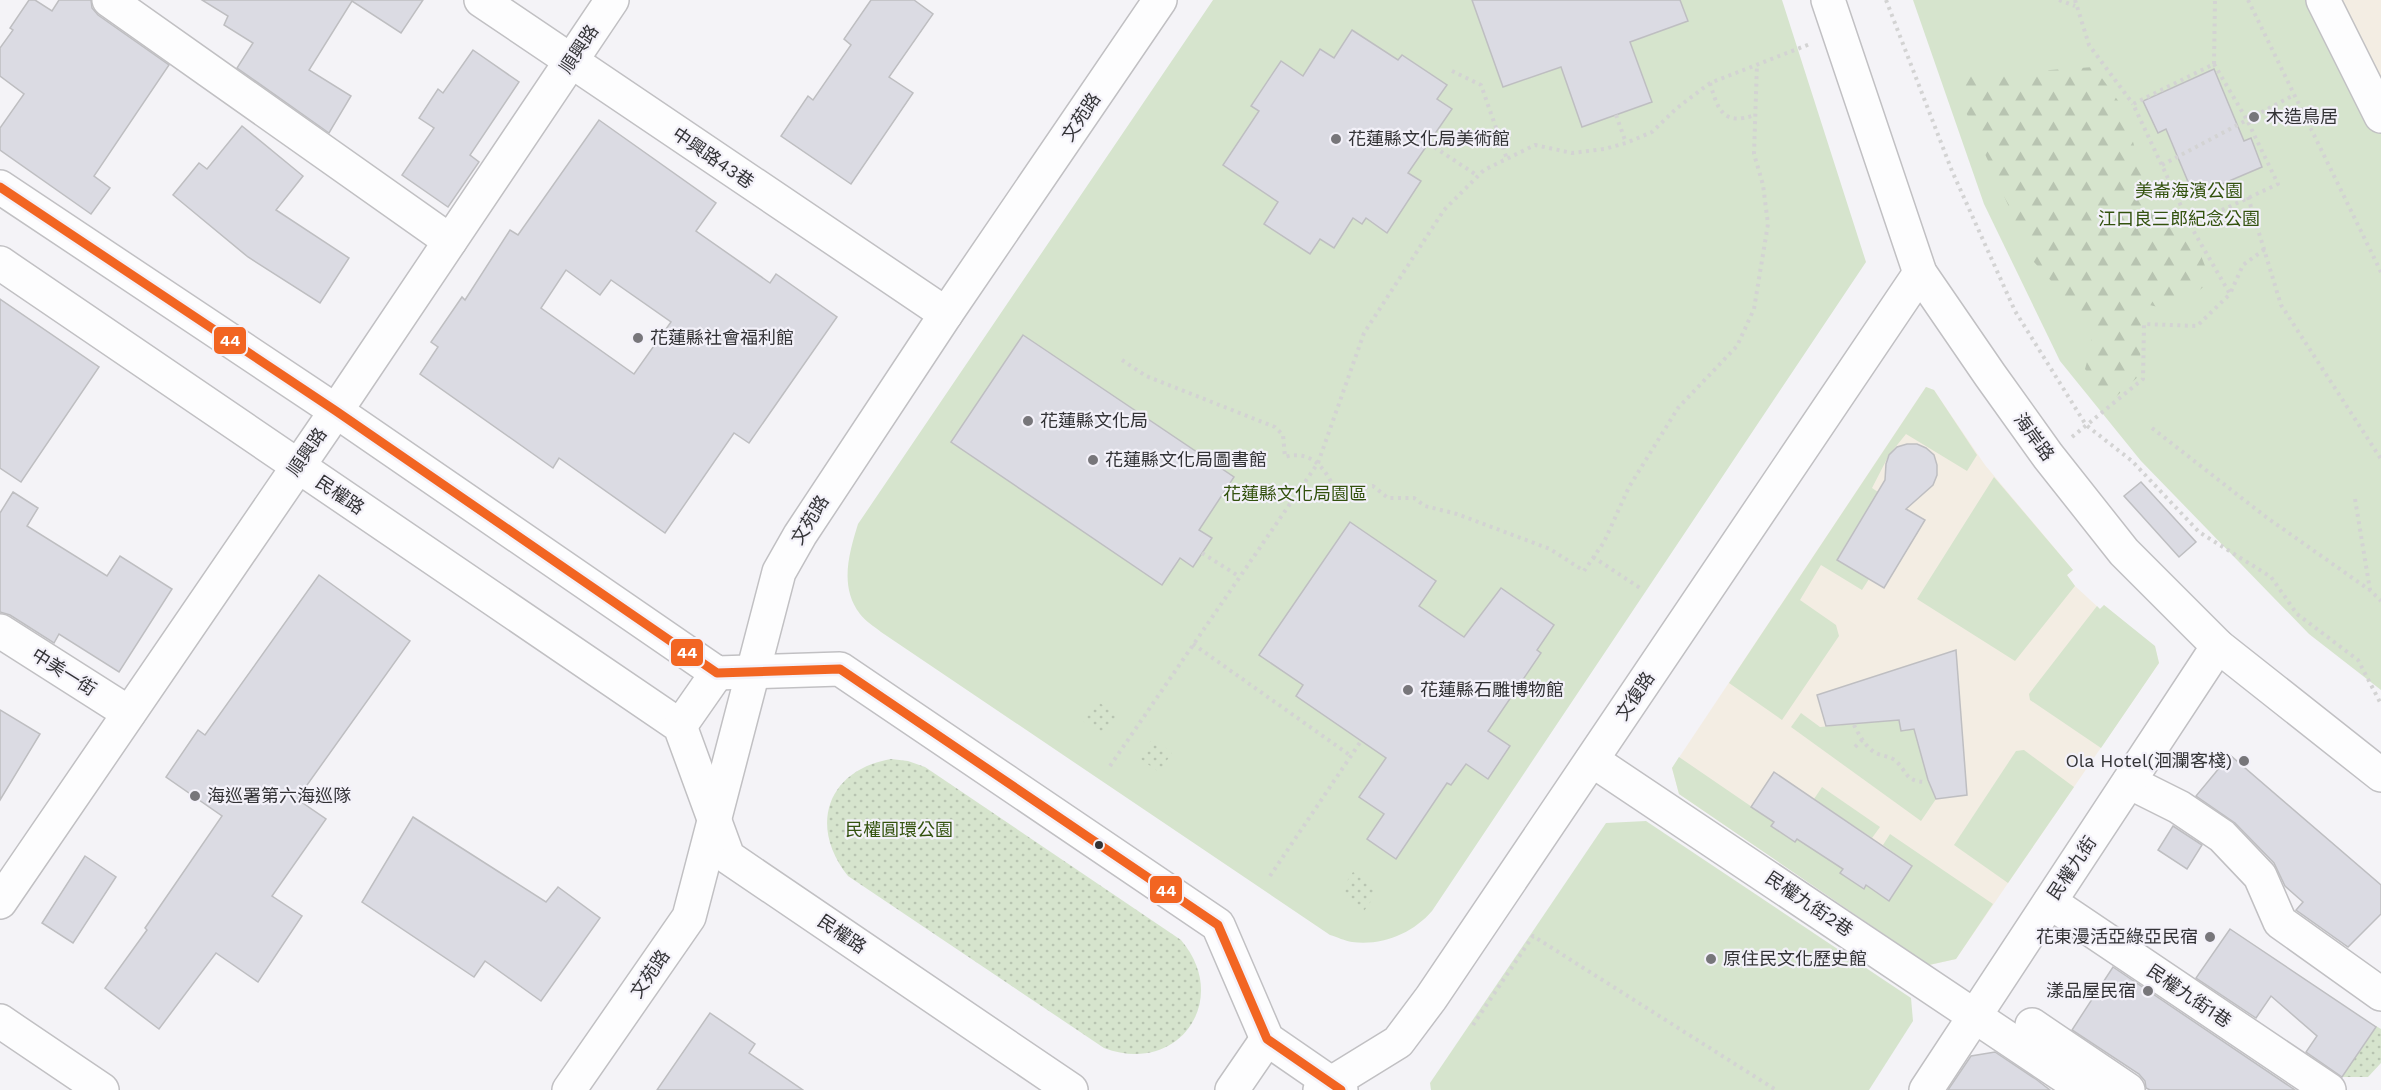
<svg xmlns="http://www.w3.org/2000/svg" width="2381" height="1090" font-family="'Work Sans','Noto Sans TC',sans-serif">
	<style>
		.industrial { fill: #f3ede3 }
		.green { fill: #d6e4cd }
		.forest { fill: url(#forest-firs) }
		.garden { fill: url(#garden-dots) }
		.building { fill: #dbdbe3; stroke: #bebec1; stroke-width: 1.5; fill-rule: evenodd }
		.lines { fill: none; stroke-linecap: round; stroke-linejoin: round }
		.minor-casing { stroke: #c1c0c3; stroke-width: 36 }
		.major-casing { stroke: #c1c0c3; stroke-width: 36 }
		.path { stroke: #d3d3d3; stroke-width: 4; stroke-dasharray: 3 4.5; stroke-linecap: butt }
		.minor { stroke: #fdfdfe; stroke-width: 33 }
		.major { stroke: #fdfdfe; stroke-width: 33 }
		.bus-1-casing { stroke: #f3f1f9; stroke-width: 14 }
		.bus-1 { stroke: #f26522; stroke-width: 9 }
		.poi-dot { fill: #77767a; stroke: #f3f1f9; stroke-width: 2 }
		.bus-dot { fill: #333336; stroke: #f3f1f9; stroke-width: 2 }
		.labels { text-anchor: middle; stroke-width: 4.5; stroke-linejoin: round; paint-order: stroke }
		.street-label { font-size: 18px; fill: #333336; stroke: #f3f1f9 }
		.poi-label { font-size: 18px; fill: #333336; stroke: #f3f1f9; text-anchor: start }
		.park-label { font-size: 18px; fill: #33520e; stroke: #f3f1f9 }
		.line-badge { stroke: #f3f1f9; stroke-width: 2 }
		.badge-label { font-size: 16px; text-anchor: middle; font-weight: bold; fill: #fff }
	</style>
	<defs>
		<pattern id="forest-firs" width="22" height="20" patternUnits="userSpaceOnUse" patternTransform="scale(1.5)"><rect width="22" height="20" fill="#d6e4cd"/><path d="M5 1l3.5 6h-7zM16 11l3.5 6h-7z" fill="#b8c4b1"/></pattern>
		<pattern id="garden-dots" width="8" height="8" patternUnits="userSpaceOnUse" patternTransform="scale(1.5)"><rect width="8" height="8" fill="#d6e4cd"/><path d="M2 2h.1M6 6h.1" fill="none" stroke="#b8c4b1" stroke-width="1.8" stroke-linecap="round"/></pattern>
	</defs>
	<rect width="100%" height="100%" fill="#f4f3f7"/>
	<g class="industrial">
		<path d="M2313,0H2381V131Z"/>
		<path d="M1926,387L1934,390L1985,465L2073,570L2067,575L2075,586L2100,609L2104,605L2155,647L2159,663L1956,959L1929,965L1679,794L1672,768Z"/>
	</g>
	<g class="green">
		<path d="M1213,0H1782L1866,262L1432,911C1413,933 1383,946 1352,942C1345,941 1337,937 1330,935L881,632C875,627 865,621 860,614C839,587 849,553 858,524Z"/>
		<path d="M1913,0H2313L2381,127V690L2309,634L2141,461L2060,361L1984,204Z"/>
		<path d="M1926,387L1934,390L1977,455L1967,471L1906,434L1889,455L1872,488L1878,492L1837,559L1869,579L1862,590L1821,565L1800,600L1836,625L1839,636L1782,720L1729,683Z"/>
		<path d="M1994,477L2073,570L2067,575L2075,586L2015,661L1917,599Z"/>
		<path d="M2104,605L2155,646L2159,663L2101,748L2030,700L2029,694L2097,606L2100,609Z"/>
		<path d="M1801,713L1820,727L1899,720L1901,731L1914,729L1928,780L1936,799L1921,821L1791,727Z"/>
		<path d="M2024,750L2074,787L2008,883L1954,845L2016,751Z"/>
		<path d="M1679,757L1774,822L1771,826L1795,842L1797,839L1843,869L1841,873L1864,888L1866,885L1889,901L1912,866L1883,845L1890,834L1993,904L1956,959L1929,965L1679,794L1672,768Z"/>
		<path d="M1822,787L1880,827L1872,838L1814,799Z"/>
		<path d="M1646,821L1911,998L1913,1021L1869,1090H1431L1430,1083L1606,823Z"/>
	</g>
	<path class="forest" d="M2094,67L2124,109L2135,149L2163,208L2186,238H2194L2211,281L2197,292L2167,309L2145,304L2141,314L2140,375L2110,402L2085,369L2091,348L2092,326L2034,262L1950,77Z"/>
	<g class="garden">
		<path d="M1097,701L1117,715L1104,735L1083,721Z"/>
		<path d="M1153,738L1172,753L1159,772L1139,758Z"/>
		<path d="M891,759L908,761L925,767L1181,940C1232,1000 1178,1076 1104,1048L848,876C808,826 827,770 891,759Z"/>
		<path d="M1353,872L1379,890L1364,911L1339,893Z"/>
		<path d="M2376,1026L2381,1029V1063L2368,1077H2342Z"/>
	</g>
	<g class="building">
		<path d="M29,0H35L52,11L59,0H91L92,8L98,15L169,65L94,176L110,188L91,214L0,150V128L24,94L0,76V48L13,30L10,28Z"/>
		<path d="M202,0H423L401,33L352,1L309,70L351,96L329,133L237,68L253,43L224,25L228,16Z"/>
		<path d="M871,0H914L933,14L889,77L913,93L851,184L781,136L808,96L813,100L851,45L844,39Z"/>
		<path d="M1472,0H1680L1688,21L1630,42L1652,102L1582,127L1561,67L1503,87Z"/>
		<path d="M1352,30L1398,60L1402,55L1447,85L1437,99L1452,109L1408,173L1421,181L1387,233L1366,218L1362,224L1353,218L1334,248L1320,239L1310,254L1264,224L1278,202L1223,165L1259,111L1251,106L1281,61L1303,76L1320,49L1334,58Z"/>
		<path d="M473,50L519,82L470,155L479,162L448,207L402,175L434,128L419,118L438,89L443,93Z"/>
		<path d="M2214,69L2244,141L2251,138L2262,167L2194,196L2166,129L2158,133L2143,101Z"/>
		<path d="M599,120L716,203L696,231L770,283L776,274L837,317L749,443L734,433L665,533L559,458L553,468L420,374L438,347L431,342L462,297L465,300L510,230L518,235ZM566,270L600,295L611,280L671,322L634,374L541,308Z"/>
		<path d="M242,126L303,176L276,210L349,258L320,303L248,257L173,195L199,163L207,169Z"/>
		<path d="M0,299L99,367L21,482L0,468Z"/>
		<path d="M1023,335L1234,477L1199,530L1212,538L1193,567L1180,558L1162,585L951,442Z"/>
		<path d="M1907,444H1917L1926,448L1934,455L1937,465V475L1933,485L1906,509L1925,520L1884,588L1837,560L1885,480L1886,464L1889,455L1897,447Z"/>
		<path d="M2141,482L2196,542L2179,557L2124,496Z"/>
		<path d="M13,492L38,508L27,526L107,576L120,556L172,589L119,672L59,634L54,643L10,615L0,612V513Z"/>
		<path d="M1350,522L1436,581L1419,606L1464,637L1501,588L1554,625L1537,650L1541,653L1488,731L1510,746L1488,779L1466,764L1451,785L1447,783L1396,859L1367,839L1384,814L1359,797L1386,758L1296,696L1303,685L1259,655Z"/>
		<path d="M319,575L410,641L297,799L326,819L272,896L302,916L258,982L216,953L159,1029L105,988L147,930L145,928L222,816L166,777L198,730L205,735Z"/>
		<path d="M1956,650L1967,795L1936,799L1928,780L1914,729L1901,731L1899,720L1826,726L1817,695Z"/>
		<path d="M0,710L40,734L0,800Z"/>
		<path d="M2230,755L2381,885V914L2348,947L2296,910L2303,902L2285,886L2274,863L2235,823L2196,796Z"/>
		<path d="M1774,772L1912,866L1889,901L1866,885L1864,889L1840,873L1843,869L1797,839L1795,842L1771,826L1774,822L1751,807Z"/>
		<path d="M413,817L546,902L558,887L600,918L541,1001L485,961L474,977L362,902Z"/>
		<path d="M2173,826L2202,845L2187,869L2158,850Z"/>
		<path d="M85,856L116,877L73,943L42,923Z"/>
		<path d="M2230,929L2376,1027L2342,1077L2306,1052L2317,1036L2271,996L2256,1018L2196,978Z"/>
		<path d="M2113,967L2295,1090H2150L2146,1088L2145,1081L2139,1074L2072,1030Z"/>
		<path d="M710,1013L755,1044L749,1053L803,1090H657Z"/>
		<path d="M1995,1052L2037,1080L2050,1090H1948L1971,1056Z"/>
	</g>
	<g class="lines">
		<g class="minor-casing">
			<g id="minor">
				<path d="M109,0L450,241"/>
				<path d="M481,0L946,314"/>
				<path d="M2323,0L2381,116"/>
				<path d="M0,187L336,411L717,673L840,669L1218,925L1267,1039L1341,1090"/>
				<path d="M0,263L680,726L728,857L1071,1090"/>
				<path d="M0,631L129,713"/>
				<path d="M680,726L717,673"/>
				<path d="M1592,760L2085,1090"/>
				<path d="M2129,782L2179,807L2222,836L2260,876L2280,922L2381,994"/>
				<path d="M0,902L336,411L612,0"/>
				<path d="M2050,902L2329,1090"/>
				<path d="M0,1021L102,1090"/>
				<path d="M2032,1025L2128,1090"/>
				<path d="M569,1090L689,917L779,572L800,535L946,314L1160,0"/>
				<path d="M1232,1090L1267,1039"/>
				<path d="M1320,1090L1398,1042L1431,998L1920,273"/>
				<path d="M1926,1090L2218,646"/>
			</g>
		</g>
		<g class="major-casing">
			<path id="major" d="M1828,0L1920,273L1990,375L2048,456L2124,552L2218,646L2381,775"/>
		</g>
		<g class="path">
			<path d="M1886,0L1952,171L2015,311L2086,425L2132,461L2199,532L2271,577L2297,614L2358,660L2381,704"/>
			<path d="M2059,0L2075,6"/>
			<path d="M2075,0L2089,45L2133,104"/>
			<path d="M2248,0L2381,272"/>
			<path d="M2214,64L2247,120L2278,184L2190,225L2133,104Z"/>
			<path d="M2214,64L2215,0"/>
			<path d="M1452,71L1481,85L1507,159"/>
			<path d="M1710,83C1718,110 1723,126 1755,115"/>
			<path d="M1616,115L1626,143"/>
			<path d="M1428,143L1478,176"/>
			<path d="M2162,165L2294,95"/>
			<path d="M2248,197L2281,305L2381,459"/>
			<path d="M2190,225L2230,294L2243,265L2265,249"/>
			<path d="M1122,360L1146,376L1275,427L1283,435L1285,457C1312,449 1327,470 1336,493L1373,486L1388,498H1414L1425,506L1457,514L1550,549L1584,571L1604,542L1629,487L1678,408L1737,346L1754,309L1768,224L1763,185L1754,154L1757,64"/>
			<path d="M2152,428L2266,517L2371,591L2381,601"/>
			<path d="M2072,437L2143,379L2144,324L2197,326L2230,294"/>
			<path d="M2355,499L2370,590"/>
			<path d="M1202,553L1240,577"/>
			<path d="M1593,557L1640,588"/>
			<path d="M1193,644L1351,756"/>
			<path d="M1854,725C1859,735 1865,746 1874,752C1880,756 1890,756 1896,761C1908,773 1905,781 1925,782"/>
			<path d="M1855,747L1862,740"/>
			<path d="M1110,766L1318,463L1364,333L1444,210L1484,170L1535,145L1572,153L1604,149L1626,143L1652,132L1677,108L1710,83L1810,44"/>
			<path d="M1270,876L1361,741"/>
			<path d="M1473,1025L1533,936L1776,1090"/>
		</g>
		<use href="#minor" class="minor"/>
		<use href="#major" class="major"/>
		<g class="bus-1-casing">
			<path id="bus-1" d="M0,187L336,411L717,673L840,669L1218,925L1267,1039L1341,1090"/>
		</g>
		<use href="#bus-1" class="bus-1"/>
	</g>
	<g class="poi-dot">
		<circle cx="2254" cy="117" r="6"/>
		<circle cx="1336" cy="139" r="6"/>
		<circle cx="638" cy="338" r="6"/>
		<circle cx="1028" cy="421" r="6"/>
		<circle cx="1093" cy="460" r="6"/>
		<circle cx="1408" cy="690" r="6"/>
		<circle cx="2244" cy="761" r="6"/>
		<circle cx="195" cy="796" r="6"/>
		<circle cx="2210" cy="937" r="6"/>
		<circle cx="1711" cy="959" r="6"/>
		<circle cx="2148" cy="991" r="6"/>
	</g>
	<circle class="bus-dot" cx="1099" cy="845" r="5"/>
	<g class="labels">
		<g class="street-label">
			<text transform="translate(579 49) rotate(-56)" y="6">順興路</text>
			<text transform="translate(1081 117) rotate(-56)" y="6">文苑路</text>
			<text transform="translate(713 158) rotate(34)" y="6">中興路43巷</text>
			<text transform="translate(2034 437) rotate(54)" y="6">海岸路</text>
			<text transform="translate(307 452) rotate(-55)" y="6">順興路</text>
			<text transform="translate(340 495) rotate(34)" y="6">民權路</text>
			<text transform="translate(810 520) rotate(-58)" y="6">文苑路</text>
			<text transform="translate(64 672) rotate(32)" y="6">中美一街</text>
			<text transform="translate(1635 696) rotate(-56)" y="6">文復路</text>
			<text transform="translate(2072 868) rotate(-56)" y="6">民權九街</text>
			<text transform="translate(1809 904) rotate(34)" y="6">民權九街2巷</text>
			<text transform="translate(842 934) rotate(34)" y="6">民權路</text>
			<text transform="translate(650 974) rotate(-55)" y="6">文苑路</text>
			<text transform="translate(2189 996) rotate(34)" y="6">民權九街1巷</text>
		</g>
		<g class="poi-label">
			<text x="2266" y="123">木造鳥居</text>
			<text x="1348" y="145">花蓮縣文化局美術館</text>
			<text x="650" y="344">花蓮縣社會福利館</text>
			<text x="1040" y="427">花蓮縣文化局</text>
			<text x="1105" y="466">花蓮縣文化局圖書館</text>
			<text x="1420" y="696">花蓮縣石雕博物館</text>
			<text x="2232" y="767" text-anchor="end">Ola Hotel(洄瀾客棧)</text>
			<text x="207" y="802">海巡署第六海巡隊</text>
			<text x="2198" y="943" text-anchor="end">花東漫活亞綠亞民宿</text>
			<text x="1723" y="965">原住民文化歷史館</text>
			<text x="2136" y="997" text-anchor="end">漾品屋民宿</text>
		</g>
		<g class="park-label">
			<text x="2189" y="197">美崙海濱公園</text>
			<text x="2179" y="225">江口良三郎紀念公園</text>
			<text x="1295" y="500">花蓮縣文化局園區</text>
			<text x="899" y="836">民權圓環公園</text>
		</g>
	</g>
	<g class="line-badge">
		<rect x="213" y="326" width="34" height="29" rx="6" fill="#f26522"/>
		<rect x="670" y="638" width="34" height="29" rx="6" fill="#f26522"/>
		<rect x="1149" y="875" width="34" height="29" rx="6" fill="#f26522"/>
	</g>
	<g class="badge-label">
		<text x="230" y="346">44</text>
		<text x="687" y="658">44</text>
		<text x="1166" y="896">44</text>
	</g>
</svg>
